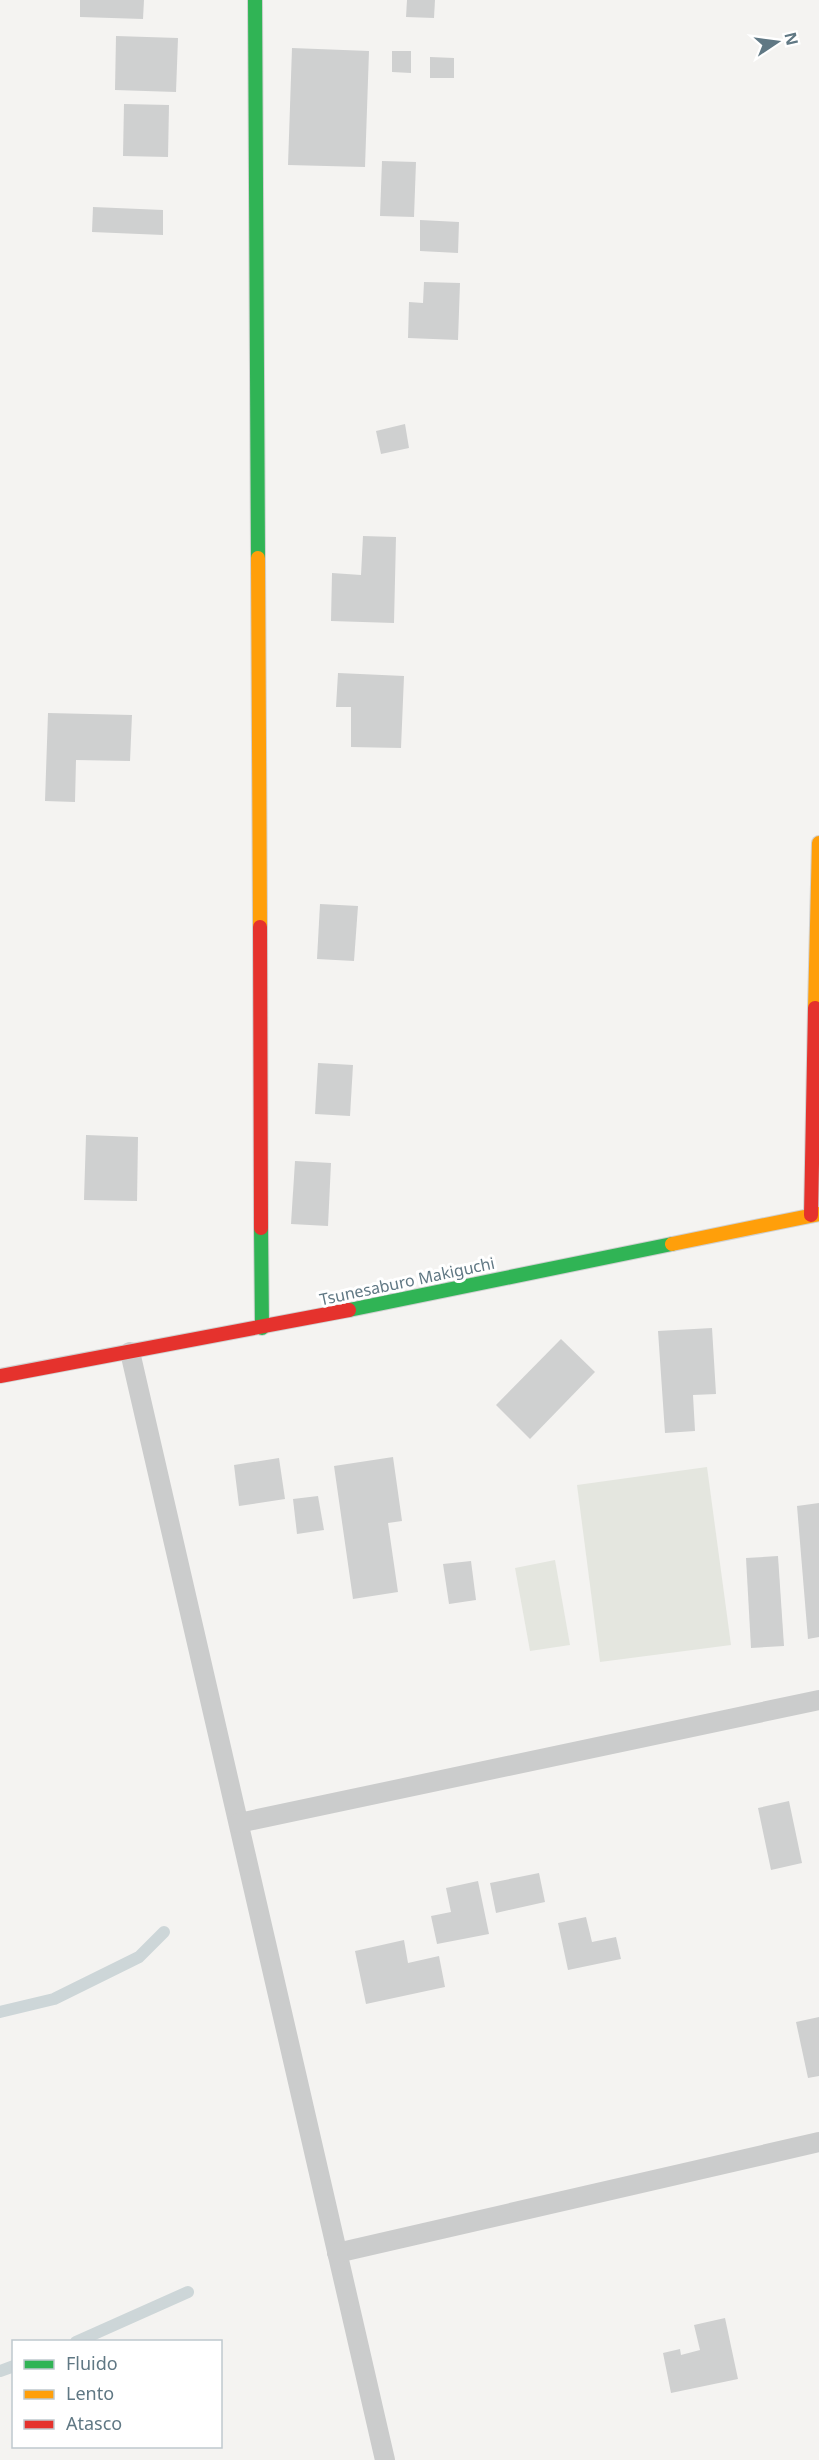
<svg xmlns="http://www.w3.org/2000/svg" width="819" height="2460" font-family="'Noto Sans',sans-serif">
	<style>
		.park { fill: #e4e6df }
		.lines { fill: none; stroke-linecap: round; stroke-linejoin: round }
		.stream { stroke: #cdd6d8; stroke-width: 12 }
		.building { fill: #cfd0d0 }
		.fast-casing { stroke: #d0d1d1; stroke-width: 16 }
		.slow-casing { stroke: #d0d1d1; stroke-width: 16 }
		.jam-casing { stroke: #d0d1d1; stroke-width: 16 }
		.lane { stroke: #cbcccc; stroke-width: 20 }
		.fast { stroke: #30b455; stroke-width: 14 }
		.slow { stroke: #ff9f0a; stroke-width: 14 }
		.jam { stroke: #e5322d; stroke-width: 14 }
		.labels { text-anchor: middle; stroke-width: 6; stroke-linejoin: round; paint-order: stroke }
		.street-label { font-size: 16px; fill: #607884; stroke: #fff }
	</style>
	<rect width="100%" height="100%" fill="#f4f3f1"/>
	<g class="park">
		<path d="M707,1467L731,1645L600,1662L577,1485Z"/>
		<path d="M555,1560L570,1645L530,1651L515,1568Z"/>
	</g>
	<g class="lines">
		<g class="stream">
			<path d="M0,2012L54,1999L139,1957L164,1932"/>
			<path d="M76,2342L188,2292"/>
			<path d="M0,2371L14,2366"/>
		</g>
	</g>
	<g class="building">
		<path d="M80,0H144L143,19L80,17Z"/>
		<path d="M407,0H435L434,18L406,17Z"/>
		<path d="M116,36L178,38L176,92L115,90Z"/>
		<path d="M292,48L369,51L365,167L288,165Z"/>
		<path d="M392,51H411V73L392,72Z"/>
		<path d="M430,57L454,58V78H430Z"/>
		<path d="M124,104L169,105L168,157L123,156Z"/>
		<path d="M382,161L416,162L414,217L380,216Z"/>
		<path d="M93,207L163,210V235L92,232Z"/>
		<path d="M420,220L459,222L458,253L420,251Z"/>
		<path d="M424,282L460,283L458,340L408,338L409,302L423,303Z"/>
		<path d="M405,424L409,448L381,454L376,431Z"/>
		<path d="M363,536L396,537L394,623L331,621L332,573L361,575Z"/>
		<path d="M338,673L404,676L401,748L351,747V707H336Z"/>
		<path d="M48,713L132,715L130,761L76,760L75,802L45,801Z"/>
		<path d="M320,904L358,906L354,961L317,959Z"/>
		<path d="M318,1063L353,1065L350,1116L315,1114Z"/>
		<path d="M86,1135L138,1137L137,1201L84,1200Z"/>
		<path d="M295,1161L331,1163L328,1226L291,1224Z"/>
		<path d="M712,1328L716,1394L693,1395L695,1431L665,1433L658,1331Z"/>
		<path d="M561,1339L595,1372L530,1439L496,1405Z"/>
		<path d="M393,1457L402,1521L388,1523L398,1592L353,1599L334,1466Z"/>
		<path d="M279,1458L285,1499L239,1506L234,1465Z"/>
		<path d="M318,1496L324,1530L297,1534L293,1499Z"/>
		<path d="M819,1503V1637L808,1639L797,1506Z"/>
		<path d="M778,1556L784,1646L751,1648L746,1558Z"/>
		<path d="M471,1561L476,1600L449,1604L443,1564Z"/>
		<path d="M789,1801L802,1863L771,1870L758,1808Z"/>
		<path d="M539,1873L545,1902L496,1913L490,1883Z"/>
		<path d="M478,1881L489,1934L437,1944L431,1916L451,1912L446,1888Z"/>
		<path d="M586,1917L592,1942L616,1937L621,1959L568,1970L558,1923Z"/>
		<path d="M404,1940L408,1963L439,1956L445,1987L366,2004L355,1951Z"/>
		<path d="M819,2017V2076L808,2078L796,2022Z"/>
		<path d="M725,2318L738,2379L671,2393L663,2353L680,2349L681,2355L700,2350L694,2325Z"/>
	</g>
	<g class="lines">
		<g class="fast-casing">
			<g id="fast">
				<path d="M255,0L258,558"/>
				<path d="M261,1228L262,1328"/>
				<path d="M349,1310L672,1244"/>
			</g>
		</g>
		<g class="slow-casing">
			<g id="slow">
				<path d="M258,558L260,927"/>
				<path d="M815,1008L819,843"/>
				<path d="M672,1244L819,1214"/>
			</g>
		</g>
		<g class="jam-casing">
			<g id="jam">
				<path d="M260,927L261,1228"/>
				<path d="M811,1215L815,1008"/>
				<path d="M0,1376L349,1310"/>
			</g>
		</g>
		<g class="lane">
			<path d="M130,1352L385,2460"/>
			<path d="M239,1823L819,1700"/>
			<path d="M337,2253L819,2142"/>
		</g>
		<use href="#fast" class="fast"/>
		<use href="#slow" class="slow"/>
		<use href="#jam" class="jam"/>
	</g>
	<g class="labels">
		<g class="street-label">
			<text transform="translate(407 1281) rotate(-12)" y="6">Tsunesaburo Makiguchi</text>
		</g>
	</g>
	<rect x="12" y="2340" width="210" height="108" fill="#ffffff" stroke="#bfc9ce" stroke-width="1.5"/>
	<rect x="24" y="2360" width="30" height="9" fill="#30b455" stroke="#bfc9ce" stroke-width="1.5"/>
	<text x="66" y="2370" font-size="18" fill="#607884">Fluido</text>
	<rect x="24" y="2390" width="30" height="9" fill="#ff9f0a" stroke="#bfc9ce" stroke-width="1.5"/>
	<text x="66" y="2400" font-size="18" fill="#607884">Lento</text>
	<rect x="24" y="2420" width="30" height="9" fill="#e5322d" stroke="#bfc9ce" stroke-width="1.5"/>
	<text x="66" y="2430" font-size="18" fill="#607884">Atasco</text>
	<g transform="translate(777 42) rotate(77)" stroke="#ffffff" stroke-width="4.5" paint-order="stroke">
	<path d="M0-4.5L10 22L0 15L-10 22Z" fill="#607884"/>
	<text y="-9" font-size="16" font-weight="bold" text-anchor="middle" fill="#607884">N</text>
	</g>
</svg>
